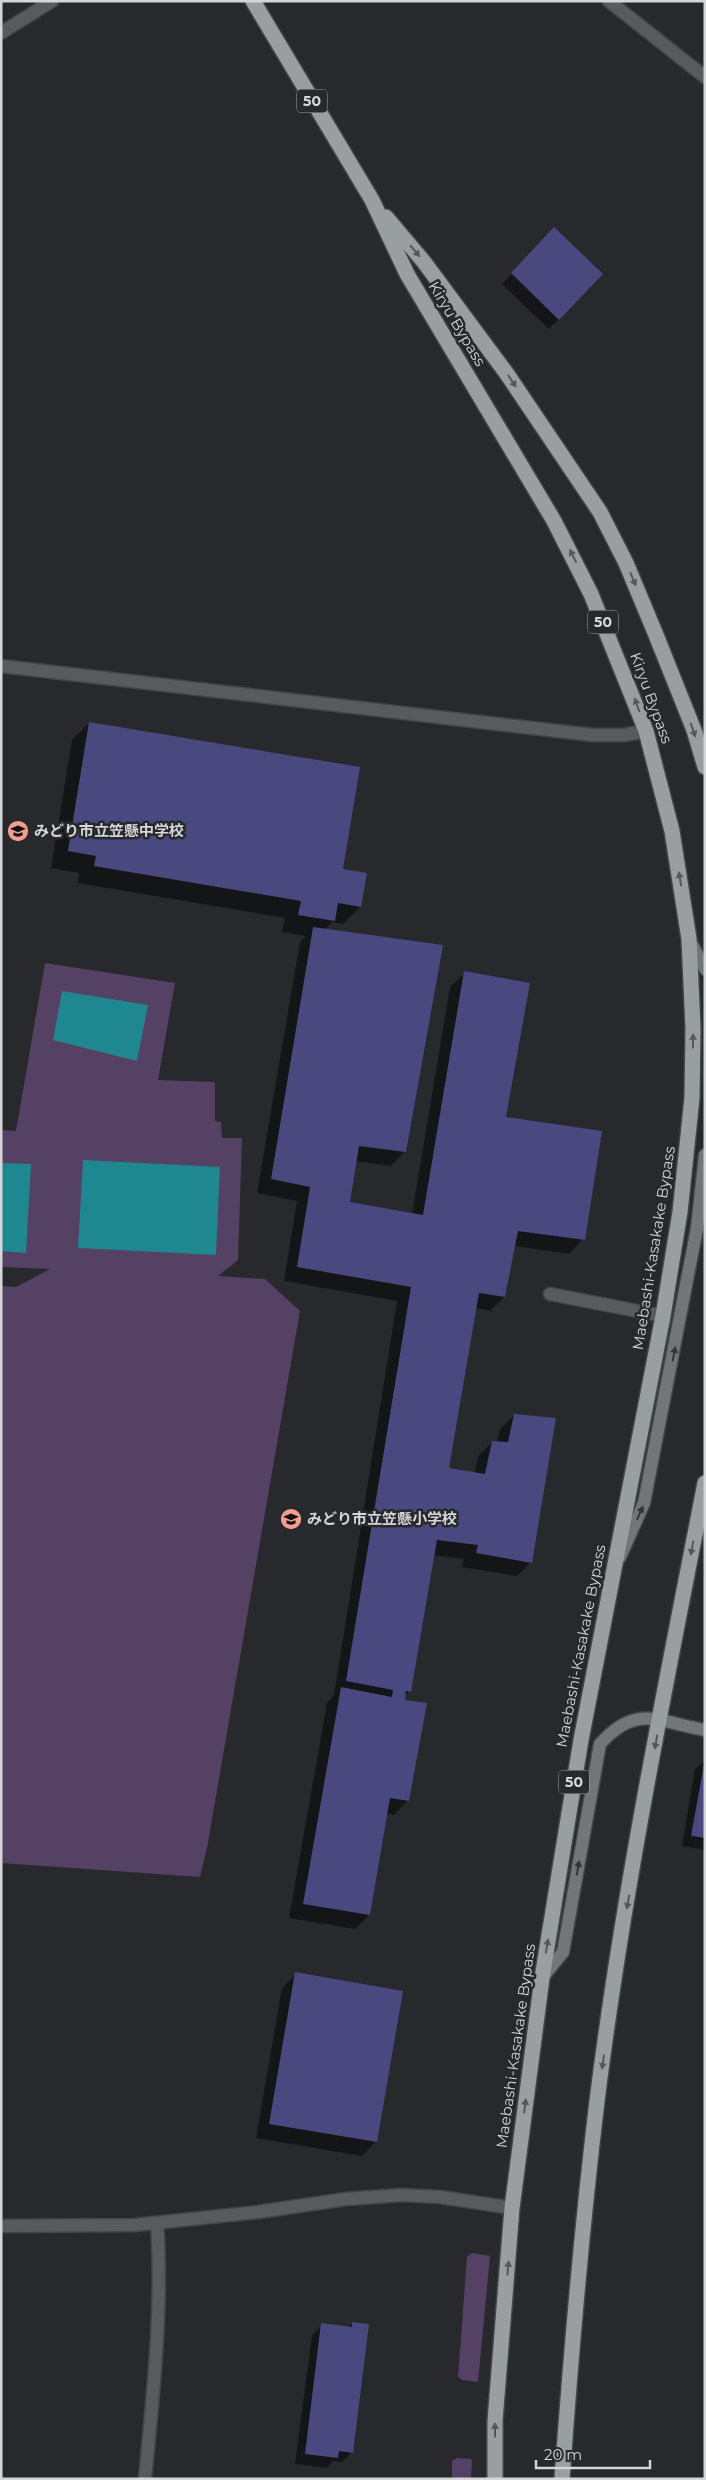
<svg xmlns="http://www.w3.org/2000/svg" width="706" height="2480" font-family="Montserrat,'Noto Sans JP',sans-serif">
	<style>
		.green { fill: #544164 }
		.water { fill: #1e878f }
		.shadow { fill: #0007 }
		.building { fill: #49487f }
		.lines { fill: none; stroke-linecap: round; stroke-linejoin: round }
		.lane-casing { stroke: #434548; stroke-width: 15 }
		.street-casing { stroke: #434548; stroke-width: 15 }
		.secondary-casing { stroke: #434548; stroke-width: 15 }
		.highway-casing { stroke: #434548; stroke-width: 18 }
		.lane { stroke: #585a5b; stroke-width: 12 }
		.street { stroke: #585a5b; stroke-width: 12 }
		.secondary { stroke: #737677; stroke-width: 12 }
		.highway { stroke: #999ea0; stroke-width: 15 }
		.oneway { fill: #55585a }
		.oneway2 { fill: #323537 }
		.labels { text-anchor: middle; stroke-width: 5; stroke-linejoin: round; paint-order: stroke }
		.shield { fill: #27292c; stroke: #a0a2a4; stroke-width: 1 }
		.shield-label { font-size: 14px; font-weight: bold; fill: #d4d6d8 }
		.street-label { font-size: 15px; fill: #d4d6d8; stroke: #27292c }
		.poi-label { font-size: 15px; font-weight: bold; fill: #d4d6d8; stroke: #27292c; text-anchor: start }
	</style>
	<rect width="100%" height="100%" fill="#27292c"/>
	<g class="green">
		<path d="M45,963L175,983L158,1080L215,1082V1121L221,1122L222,1138H242L238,1260L218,1276L265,1279L300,1311L207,1848L200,1877L1,1863V1286L16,1287L50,1269L1,1267V1130L16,1131Z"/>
		<path d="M472,2253L490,2256L478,2382L462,2380L458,2377L467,2257Z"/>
		<path d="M457,2458L472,2459L471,2479H452V2461Z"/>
	</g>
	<g class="water">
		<path d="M62,991L148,1005L137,1061L53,1040Z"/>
		<path d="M83,1160L220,1167L216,1255L78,1248Z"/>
		<path d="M1,1163L31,1164L26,1253L1,1251Z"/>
	</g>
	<g class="shadow">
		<path d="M544,239L559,319L549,329L502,284Z"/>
		<path d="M89,723L342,870L360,907L343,924L332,922L325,929L405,1151L391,1166L355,1161L348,1203L412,1214L450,987L465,973L504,1118L583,1239L569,1254L514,1246L504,1297L490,1311L475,1308L448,1469L475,1473L478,1456L492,1442H497L500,1429L514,1415L531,1562L517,1576L462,1567L464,1559L433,1555L410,1691L404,1697L408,1800L394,1815L386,1814L369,1915L355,1929L289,1918L327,1703L334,1695L397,1301L284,1281L297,1201L257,1193L300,942L306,936L282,932L285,918L78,883L79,873L51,868L72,740Z"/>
		<path d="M705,1760V1850L682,1846L695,1769Z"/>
		<path d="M296,1974L376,2141L362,2156L256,2138L282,1988Z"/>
		<path d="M353,2324L352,2452L342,2462L333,2461L327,2468L295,2464L312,2335L322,2325L348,2328Z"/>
	</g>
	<g class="building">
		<path d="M554,227L603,274L559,320L511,273Z"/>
		<path d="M89,722L360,767L343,869L367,873L361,907L338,903L335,921L298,915L301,901L94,866L96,856L68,851Z"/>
		<path d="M313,927L443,945L406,1152L359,1146L350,1202L423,1215L464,971L530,983L506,1117L602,1131L585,1240L518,1231L505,1297L479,1293L449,1468L485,1474L492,1441L508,1442L514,1414L556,1418L532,1563L476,1553L478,1545L437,1540L411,1692L406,1691L405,1700L427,1703L409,1801L390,1798L370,1915L303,1904L341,1687L392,1697L393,1690L346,1681L411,1287L297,1267L310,1187L271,1179Z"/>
		<path d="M704,1764H705V1838L691,1836Z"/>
		<path d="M295,1972L403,1991L377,2142L269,2124Z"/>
		<path d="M352,2322L369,2324L353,2453L339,2451L338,2458L305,2454L321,2323L352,2327Z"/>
	</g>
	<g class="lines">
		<g class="lane-casing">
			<g id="lane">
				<path d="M550,1294L663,1316"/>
				<path d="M145,2479C153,2394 163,2308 157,2223"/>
			</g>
		</g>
		<g class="street-casing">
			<g id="street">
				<path d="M609,1L705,77"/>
				<path d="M1,33L52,1"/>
				<path d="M1,666L592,735H624L646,731"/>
				<path d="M1,2226L135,2225L258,2212L346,2199L401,2195L440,2197L512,2208"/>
			</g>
		</g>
		<g class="secondary-casing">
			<g id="secondary">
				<path d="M691,943L705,969"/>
				<path d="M620,1557L644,1503L697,1228L705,1155"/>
				<path d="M542,1978L563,1952L600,1744C637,1703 658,1722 705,1730"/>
			</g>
		</g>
		<g class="highway-casing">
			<g id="highway">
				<path d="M253,1L372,200L407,274L554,521L591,594L646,731L672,831L689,939L693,1028L692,1098L680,1212L663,1316L581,1740L542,1978L512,2208L495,2421V2479"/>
				<path d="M386,217L424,262L507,374L600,512L626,563L656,635L694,730L705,767"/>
				<path d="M562,2479C571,2353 582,2226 597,2101C623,1893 665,1688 705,1483"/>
			</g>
		</g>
		<use href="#lane" class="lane"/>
		<use href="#street" class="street"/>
		<use href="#secondary" class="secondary"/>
		<use href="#highway" class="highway"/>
	</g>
	<defs><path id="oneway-solid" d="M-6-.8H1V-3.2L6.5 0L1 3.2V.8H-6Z" transform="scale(1.25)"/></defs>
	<g class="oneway">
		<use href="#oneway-solid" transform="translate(415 251) rotate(50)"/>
		<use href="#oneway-solid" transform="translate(512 381) rotate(56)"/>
		<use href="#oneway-solid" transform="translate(573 556) rotate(-117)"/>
		<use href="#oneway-solid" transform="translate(633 579) rotate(67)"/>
		<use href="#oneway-solid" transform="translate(637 705) rotate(-110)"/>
		<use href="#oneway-solid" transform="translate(693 730) rotate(71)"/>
		<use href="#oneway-solid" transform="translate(680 879) rotate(-100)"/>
		<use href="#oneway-solid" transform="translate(693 1041) rotate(-89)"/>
		<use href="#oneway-solid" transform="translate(692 1548) rotate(101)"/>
		<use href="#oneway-solid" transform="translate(656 1742) rotate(100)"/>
		<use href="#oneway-solid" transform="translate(628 1902) rotate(100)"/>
		<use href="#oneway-solid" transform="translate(547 1946) rotate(-81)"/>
		<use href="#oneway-solid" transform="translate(603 2062) rotate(98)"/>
		<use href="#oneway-solid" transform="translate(525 2106) rotate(-83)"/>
		<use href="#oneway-solid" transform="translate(508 2268) rotate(-85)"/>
		<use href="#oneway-solid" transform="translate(495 2430) rotate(-90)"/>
	</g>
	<g class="oneway2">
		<use href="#oneway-solid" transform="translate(674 1354) rotate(-79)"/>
		<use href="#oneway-solid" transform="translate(640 1513) rotate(-66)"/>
		<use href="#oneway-solid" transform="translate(578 1868) rotate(-80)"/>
	</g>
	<defs>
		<g id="school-disc" transform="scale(1.125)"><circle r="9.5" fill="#f59d8f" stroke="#27292c"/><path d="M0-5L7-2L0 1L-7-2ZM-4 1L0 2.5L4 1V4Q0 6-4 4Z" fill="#111"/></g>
	</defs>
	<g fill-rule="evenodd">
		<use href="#school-disc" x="18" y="831"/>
		<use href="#school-disc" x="291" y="1519"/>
	</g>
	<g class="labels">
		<g class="shield">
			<rect x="297" y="89.5" width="30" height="23" rx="4"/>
			<rect x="588" y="610.5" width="30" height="23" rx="4"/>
			<rect x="559" y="1770.5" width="30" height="23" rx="4"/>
		</g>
		<g class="shield-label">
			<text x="312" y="106">50</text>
			<text x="603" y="627">50</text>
			<text x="574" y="1787">50</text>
		</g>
		<g class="street-label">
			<text transform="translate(457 324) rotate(59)" y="5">Kiryu Bypass</text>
			<text transform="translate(651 698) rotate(70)" y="5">Kiryu Bypass</text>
			<text transform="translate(654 1248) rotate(-81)" y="5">Maebashi-Kasakake Bypass</text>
			<text transform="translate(581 1646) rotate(-79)" y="5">Maebashi-Kasakake Bypass</text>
			<text transform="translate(516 2046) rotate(-82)" y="5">Maebashi-Kasakake Bypass</text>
		</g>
		<g class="poi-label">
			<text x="34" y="836">みどり市立笠懸中学校</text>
			<text x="307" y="1524">みどり市立笠懸小学校</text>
		</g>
	</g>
	<rect width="706" height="2480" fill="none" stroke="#d4d6d8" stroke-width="5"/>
	<path d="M536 2460v8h114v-8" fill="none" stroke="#d4d6d8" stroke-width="2.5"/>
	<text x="544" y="2460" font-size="15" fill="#d4d6d8" stroke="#27292c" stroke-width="4" paint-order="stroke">20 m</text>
</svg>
